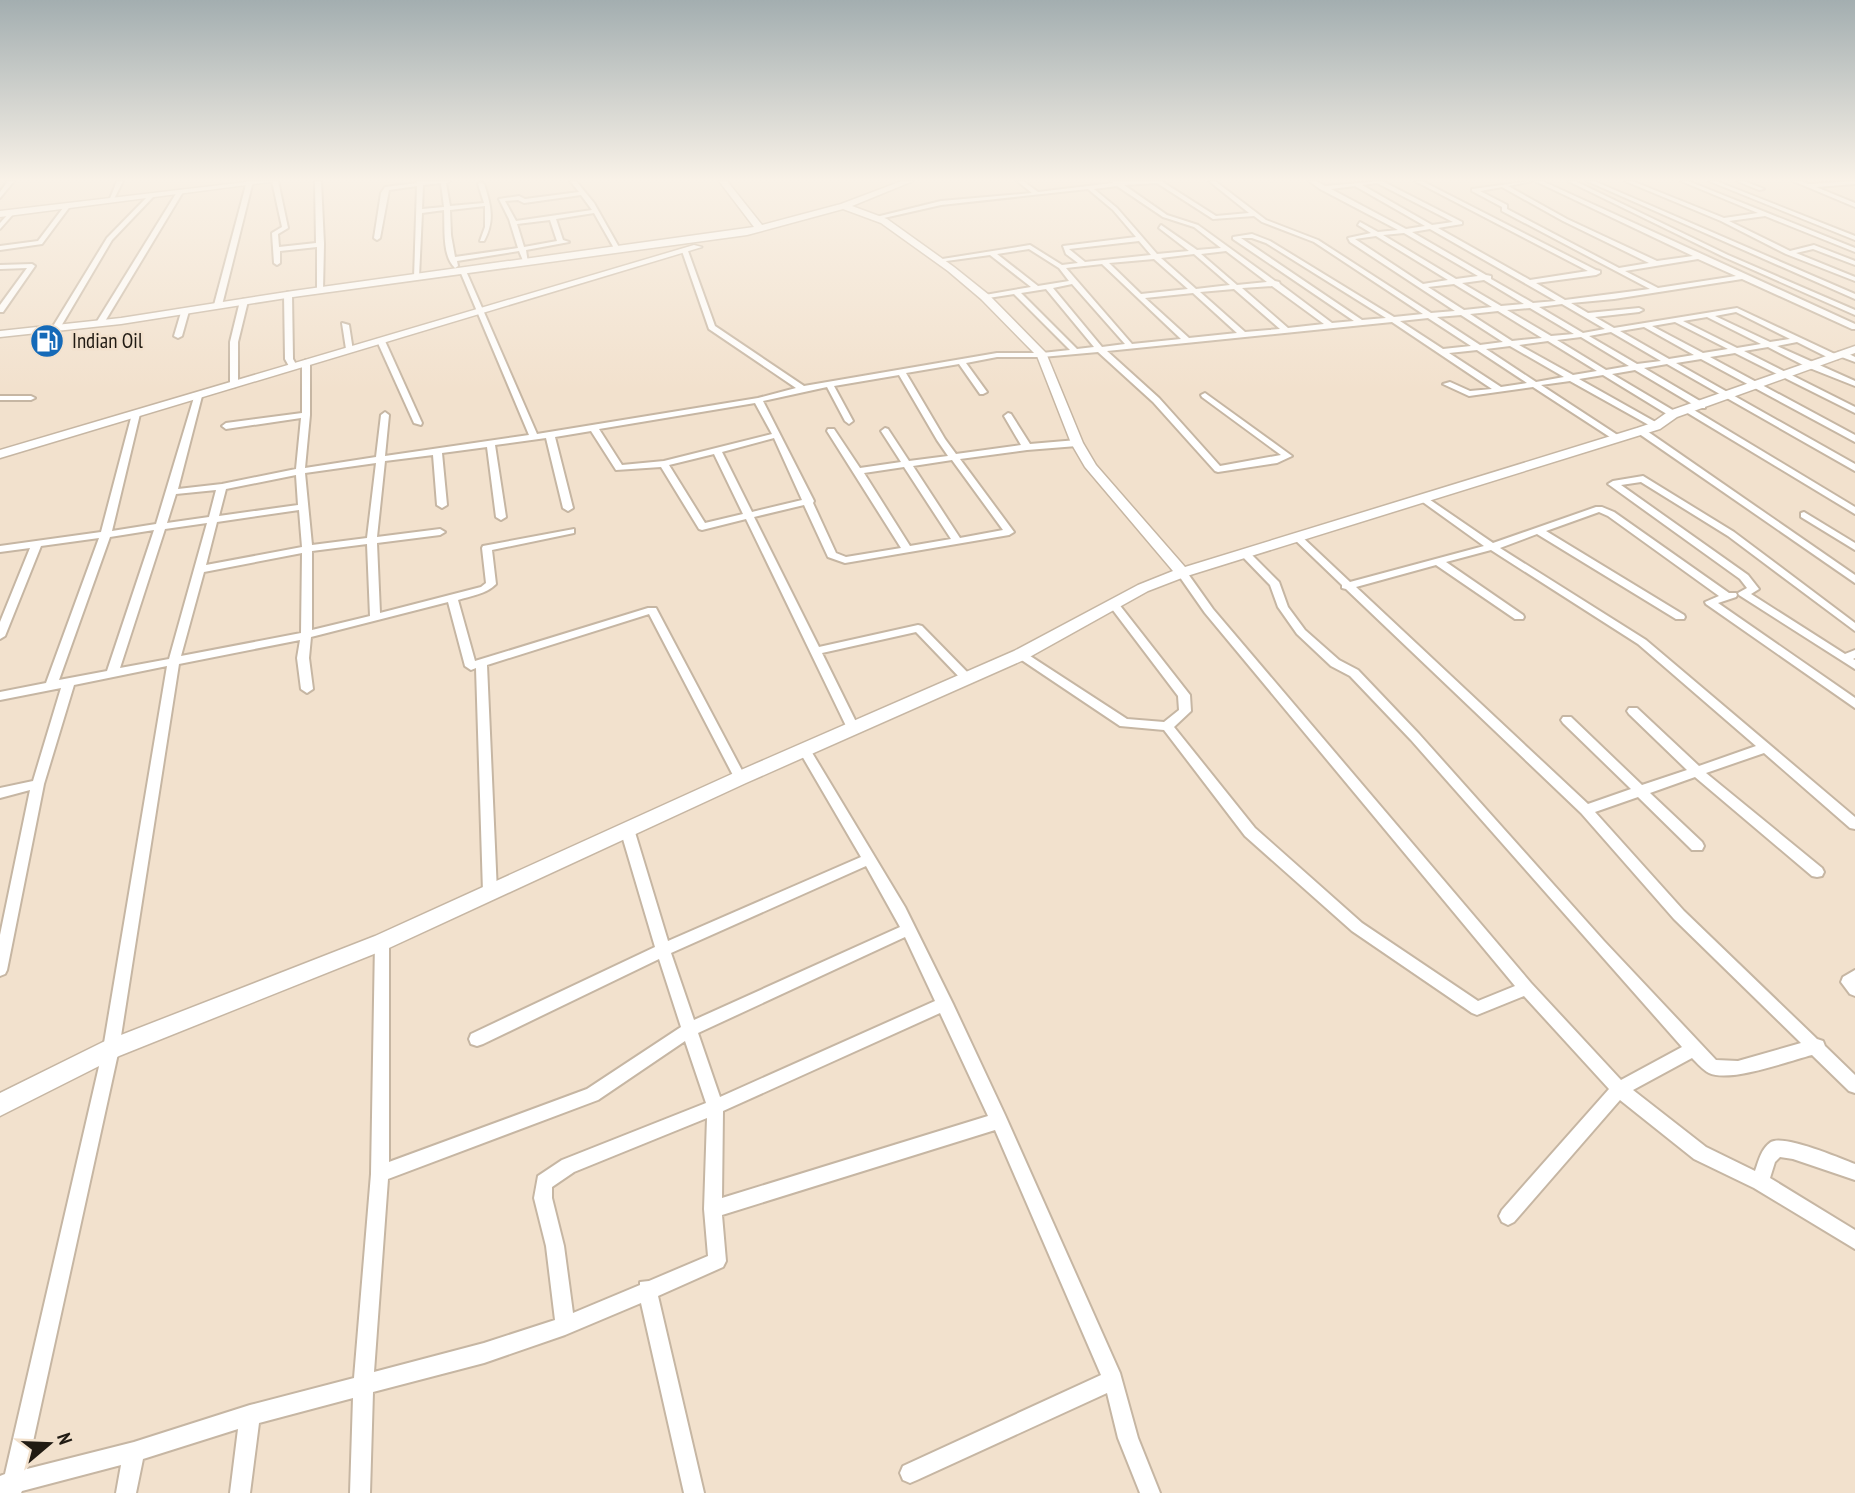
<svg xmlns="http://www.w3.org/2000/svg" width="1855" height="1493" font-family="'PT Sans Narrow',sans-serif">
	<style>
		.lines { fill: none; stroke-linecap: round; stroke-linejoin: round }
		.street-casing { stroke: #c6b6a3; stroke-width: 4 }
		.secondary-casing { stroke: #c6b6a3; stroke-width: 3 }
		.street { fill: #fff; fill-rule: evenodd }
		.secondary { fill: #fff; fill-rule: evenodd }
		.labels { text-anchor: middle; stroke-width: 5; stroke-linejoin: round; paint-order: stroke }
		.far-poi-label { font-size: 21px; fill: #211b13; stroke: #f2e1cd; text-anchor: start }
	</style>
	<rect width="100%" height="100%" fill="#f2e1cd"/>
	<g class="lines">
		<g class="street-casing">
			<g id="street">
				<path d="M8,181H14L0,198V192Z"/>
				<path d="M117,181H123L113,201H109Z"/>
				<path d="M247,181H253L222,305L218,307L214,305Z"/>
				<path d="M272,181H278L288,228L278,234L279,247L316,243L315,181H321L324,244L323,291L317,290V247L280,251V263L277,265L274,263L272,233L282,227Z"/>
				<path d="M417,181H450L446,183L450,206L484,203L478,184L481,182L484,184C491,205 495,221 484,241H480L485,227V206L450,210L451,235L455,257L518,248L509,219L499,199L519,196L525,199L579,192L570,181H576L594,203L620,249L615,250L594,213L556,219L563,240L569,242L526,250L528,263H524L519,251L457,261L458,266L455,268C442,256 445,229 444,210L422,213L419,277L414,278L417,186L389,190L380,238L377,240L374,238L381,193L385,187L417,183ZM441,183L444,207L422,209L423,185ZM581,195L592,210L516,221L505,201L518,200L524,203ZM550,220L557,241L524,247L517,224Z"/>
				<path d="M1017,181H1023L1038,192L1113,183L1111,181H1161L1216,216L1249,213L1209,181H1215L1266,220L1318,240L1431,313L1455,311L1350,242L1348,238L1371,233L1358,225L1360,222L1378,232L1398,230L1320,189L1309,181H1316L1325,186L1382,181L1462,222V224L1438,228L1530,280L1588,271L1415,181H1422L1596,270L1600,271V273L1596,275L1536,283L1565,300L1650,289L1502,211V207L1472,191V189L1532,181L1508,186L1567,219L1657,261L1693,256L1535,181H1542L1855,324V329H1852L1742,279L1614,299L1571,303L1588,313L1639,308L1643,310L1639,312L1595,317L1614,328L1737,308L1837,355V359H1831L1797,342L1777,346L1855,381V386L1807,367L1768,347L1744,351L1855,407V413L1735,353L1710,357L1855,435V442L1701,359L1676,363L1855,464V471L1667,364L1644,368L1705,404V408H1699L1635,370L1612,374L1676,412V416H1670L1603,375L1579,379L1659,424L1660,426L1656,429L1570,381L1541,385L1619,436L1620,438L1616,441L1533,387L1469,396L1443,384L1450,382L1470,391L1492,389L1392,322L1107,351L1159,398L1220,466L1281,455L1202,397L1201,395L1205,393L1292,456L1277,463L1218,472L1215,471L1153,402L1098,352L1042,357H997L966,363L987,392L983,394H980L959,364L906,373L945,439L956,454L1021,445L1004,416L1008,413L1011,414L1030,444L1077,440L1081,443L1077,446L1027,450L960,459L1014,532L1009,535L845,563L828,557L804,505L754,517L819,647L918,625L922,626L973,678L967,682L963,681L916,632L822,653L859,728L853,732L847,728L746,519L702,530L699,529L661,467L616,470L591,431L555,437L573,508L568,511L563,508L546,438L495,445L506,517L501,520L496,517L487,447L442,453L447,505L442,508L437,505L433,455L385,461L377,537L440,529L445,532L440,535L377,543L380,613L481,587L486,583L482,548L483,546L574,529V533L492,550L496,584C486,594 471,596 458,600L475,661L648,608H656L746,778L744,781H736L649,614L487,665L497,892L495,896L490,898L485,896L483,892L476,668L471,670L465,666L448,602L311,637L309,658L313,689L307,693L301,689L297,658L300,640L179,664L119,1049L27,1469L134,1442L250,1405L354,1378L371,1174L375,942L377,938L382,936L387,938L389,942V1162L587,1089L681,1027L659,959L483,1044L477,1046L471,1044L469,1039L471,1034L655,947L620,829L622,825H632L634,829L668,941L861,857L798,749L804,745L808,746L905,907L953,1004L1005,1115L1120,1373L1138,1438L1160,1493H1140L1118,1438L1107,1393L917,1480L910,1483L903,1480L900,1473L903,1466L1101,1375L995,1130L722,1215L726,1261L723,1267L658,1296L704,1493H684L641,1303L565,1335L484,1363L373,1392L370,1493H350L353,1398L259,1423L250,1493H230L238,1429L143,1459L136,1493H116L121,1465L22,1491L21,1493H0V1476L5,1474L103,1049L167,666L74,685L44,784L7,970L5,974L0,976V935L30,790L0,798V788L33,781L61,688L0,700V692L46,683L99,538L41,546L5,636L0,639V622L30,548L0,552V546L101,532L132,414L136,411L140,414L112,531L156,524L195,394L202,396L178,489L222,484L296,469L301,418L226,429L222,426L226,423L302,413V362L306,360L310,362V415L305,468L376,457L381,415L385,412L389,415L385,456L529,435L460,271L463,269L466,271L537,434L758,398L796,388L709,329L682,251L685,249L688,251L715,326L804,386L997,353H1042L1070,350L1014,294L982,299L981,297L985,295L1031,287L990,255L939,262L936,260L1030,245L1062,265L1078,263L1066,254L1063,246L1136,237L1113,210L1088,189L941,205L875,220L872,218L941,201L1032,193ZM1157,183L1213,219L1254,216L1262,222L1314,242L1423,314L1394,317L1270,241L1252,234L1233,237V239L1354,321L1332,323L1280,284L1279,282L1275,281L1198,225L1167,215L1124,185ZM1377,183L1453,222L1432,225L1362,185ZM1117,186L1163,217L1194,227L1221,248L1197,250L1161,225L1159,228L1189,251L1157,254L1117,208L1094,189ZM1355,186L1425,226L1406,229L1331,189ZM1502,187L1563,221L1649,263L1619,268L1507,209V205L1480,191ZM1430,229L1556,301L1533,303L1491,279V276L1486,275L1412,232ZM1404,233L1478,276L1456,279L1383,235ZM1376,236L1448,280L1423,284L1355,239ZM1241,238H1252L1266,243L1386,318L1362,320ZM1139,241L1151,255L1085,262L1069,249ZM1029,249L1059,268L1069,281L1038,286L997,254ZM1226,251L1267,282L1237,285L1201,254ZM1194,254L1230,285L1196,289L1161,258ZM1154,259L1188,289L1141,294L1109,263ZM1698,259L1736,276L1658,288L1625,271ZM1102,264L1181,339L1132,344L1066,268ZM1484,280L1524,304L1501,306L1462,283ZM1072,284L1125,344L1102,347L1053,288ZM1454,284L1492,307L1464,310L1428,287ZM1272,286L1324,324L1288,328L1242,288ZM1046,289L1094,347L1077,349L1021,293ZM1234,289L1280,329L1245,332L1200,292ZM1193,293L1237,333L1189,338L1145,298ZM1562,304L1605,329L1583,333L1539,307ZM1530,308L1574,334L1551,336L1507,310ZM1498,311L1542,338L1512,341L1470,314ZM1736,312L1790,339L1770,342L1715,316ZM1461,315L1503,342L1480,345L1437,317ZM1707,317L1761,344L1737,348L1683,321ZM1428,318L1471,346L1443,349L1400,321ZM1675,322L1728,349L1703,353L1652,326ZM1644,327L1694,355L1669,359L1620,331ZM1611,332L1661,361L1637,364L1589,336ZM1581,337L1629,366L1606,370L1557,340ZM1548,341L1597,371L1573,375L1519,345ZM1510,346L1564,377L1536,382L1486,349ZM1477,350L1527,383L1501,387L1449,353ZM899,375L937,440L948,456L909,461L888,429L885,428L881,431L901,462L860,468L834,429H828L827,431L901,548L846,557L836,553L813,503L814,501L763,401L827,387L845,421L849,424L853,421L834,386ZM755,403L772,434L664,461L622,465L599,429ZM774,438L802,500L752,512L722,452ZM714,454L743,514L705,523L669,465ZM952,460L1003,530L960,538L913,466ZM376,463L367,538L312,545L305,473ZM904,467L951,539L910,546L864,473ZM296,475L298,505L219,516L226,489ZM216,490L209,517L167,523L176,494ZM299,510L302,547L206,565L217,522ZM207,523L169,659L120,668L165,529ZM154,530L107,671L59,680L110,537ZM367,544L370,616L312,630V551ZM302,553L301,633L181,656L204,572ZM866,866L900,927L694,1020L671,953ZM905,937L935,1001L720,1097L698,1033ZM940,1013L988,1116L722,1198L723,1111ZM685,1041L706,1103L562,1160L538,1176L534,1198L546,1246L555,1320L484,1343L374,1372L388,1179L598,1100ZM707,1118L704,1209L708,1256L649,1281L640,1282V1285L573,1313L564,1246L552,1198V1187L574,1172Z"/>
				<path d="M1568,181H1575L1728,255L1855,310V315L1724,257Z"/>
				<path d="M1587,181H1594L1855,294V299Z"/>
				<path d="M1625,181H1632L1724,218L1758,213L1681,181H1688L1855,248V252L1765,216L1729,221L1790,251L1814,245L1855,261V265L1813,249L1796,253L1855,277V281L1786,254L1721,221Z"/>
				<path d="M1709,181H1716L1855,236V240Z"/>
				<path d="M1737,181H1744L1764,189L1759,190Z"/>
				<path d="M1793,181H1800L1809,184L1855,181V184L1816,187L1855,203V207Z"/>
				<path d="M180,190L183,192L104,323L97,325L96,323L177,192Z"/>
				<path d="M149,195L154,196L112,240L60,328L53,330L52,328L107,238Z"/>
				<path d="M66,204L71,205L42,244L0,250V246L38,241Z"/>
				<path d="M12,210L15,212L0,229V223Z"/>
				<path d="M0,265L32,264L35,266L3,312H0V305L27,268L0,269Z"/>
				<path d="M288,292L292,294L293,359L297,366L293,368H290L285,359L284,294Z"/>
				<path d="M244,299L248,301L238,342V385L234,387L230,385V342L240,301Z"/>
				<path d="M182,309L189,311L182,336L178,338L174,336Z"/>
				<path d="M342,323L349,325L353,351L346,349Z"/>
				<path d="M378,339L385,341L422,423L421,425L414,423L377,341Z"/>
				<path d="M1839,352H1845L1855,357V362L1839,356Z"/>
				<path d="M0,396H31L35,398L31,400H0Z"/>
				<path d="M1689,407L1855,507V514L1686,412L1685,410Z"/>
				<path d="M1638,429H1644L1855,575V583L1638,433Z"/>
				<path d="M1643,476L1734,532L1855,623V631L1728,536L1641,482L1621,485L1748,575L1759,589L1751,594L1845,654L1855,650V658L1853,659L1855,660V669L1739,595L1738,593L1747,588L1740,579L1608,484L1613,481Z"/>
				<path d="M1423,495L1493,543L1596,507H1602L1614,512L1729,593H1736L1737,595L1736,597L1718,603L1855,698V708L1706,604L1705,602L1719,596L1608,516L1599,512L1546,531L1684,615L1685,617L1684,619H1676L1537,534L1500,548L1646,640L1855,817V829L1850,828L1764,753L1706,773L1822,868L1824,872L1822,876L1817,877L1812,876L1695,777L1650,793L1702,842L1704,846L1702,850H1692L1638,797L1595,812L1684,911L1817,1039L1823,1041L1825,1046L1855,1075V1093L1849,1091L1812,1055C1789,1061 1730,1083 1709,1073C1703,1070 1697,1063 1692,1058L1633,1090L1706,1147L1755,1171C1759,1160 1761,1149 1771,1142C1783,1134 1840,1158 1855,1164V1180L1793,1159L1780,1157L1775,1162L1770,1178L1855,1230V1249L1754,1188L1694,1159L1620,1100L1514,1222L1508,1225L1502,1222L1499,1216L1502,1210L1609,1089L1524,996L1477,1015L1472,1013L1352,931L1245,836L1164,730L1120,726L1014,655L1020,651L1024,652L1127,719L1164,722L1179,710L1178,696L1109,605L1114,602L1118,603L1190,695L1191,711L1174,727L1255,828L1362,923L1478,1001L1515,986L1205,613L1177,573L1182,570L1186,571L1213,609L1531,983L1621,1080L1682,1047L1411,740L1350,676L1331,666L1297,634L1278,607L1270,585L1240,554L1245,551L1249,552L1279,582L1288,607L1305,630L1339,660L1358,670L1419,734L1604,941L1716,1060L1738,1061L1801,1043L1674,919L1581,813L1346,589L1342,588V585L1292,537L1294,535H1300L1350,582L1484,546L1420,500L1418,498ZM1491,550L1638,644L1756,746L1699,766L1637,708H1629L1627,711L1629,714L1687,770L1642,785L1571,717H1563L1561,720L1563,723L1631,789L1588,804L1356,587L1436,565L1515,619H1523L1524,617L1523,615L1446,562Z"/>
				<path d="M1804,512L1855,543V550L1801,517V513Z"/>
				<path d="M1855,970V996L1850,994L1841,982L1843,977Z"/>
			</g>
		</g>
		<g class="secondary-casing">
			<g id="secondary">
				<path d="M255,181H277L0,217V211Z"/>
				<path d="M719,181H727L762,225L841,204L902,181H913L852,206L887,219L954,267L989,295L1046,353L1083,443L1096,465L1185,567L1637,428L1652,423L1669,411L1855,346V353L1677,417L1660,429L1187,576L1148,591L1026,659L746,783L389,948L119,1056L0,1116V1093L103,1042L375,936L734,773L1014,651L1138,585L1173,571L1085,467L1071,443L1037,356L981,299L948,271L881,223L843,209L747,235L293,297L121,324L0,337V331L121,318L293,291L754,227Z"/>
				<path d="M694,245L702,247L0,458V450Z"/>
			</g>
		</g>
		<use href="#street" class="street"/>
		<use href="#secondary" class="secondary"/>
	</g>
	<linearGradient id="sky" x2="0" y2="1"><stop stop-color="#a3aeb0"/><stop offset="0.46" stop-color="#f9f2e8"/><stop offset="1" stop-color="#f9f2e8" stop-opacity="0"/></linearGradient>
	<rect width="1855" height="390" fill="url(#sky)"/>
	<defs>
		<g id="fuel-disc" transform="scale(1.75)"><circle r="9.5" fill="#156ab8" stroke="#f2e1cd"/><path d="M-5.5-6h7V0h2V4h1.3V-2.5L3-4.5l.8-.8L6-3V5H2.5V1h-1V6h-7ZM-4.2-4.7v3.2H.2V-4.7Z" fill="#fff"/></g>
	</defs>
	<g fill-rule="evenodd">
		<use href="#fuel-disc" x="47" y="341"/>
	</g>
	<g class="labels">
		<g class="far-poi-label">
			<text x="72" y="348">Indian Oil</text>
		</g>
	</g>
	<g transform="translate(49 1444) rotate(71)" stroke="#f2e1cd" stroke-width="5" paint-order="stroke">
	<path d="M0-5L12 26L0 18L-12 26Z" fill="#211b13"/>
	<text y="-10" font-size="19" font-weight="bold" text-anchor="middle" fill="#211b13">N</text>
	</g>
</svg>
